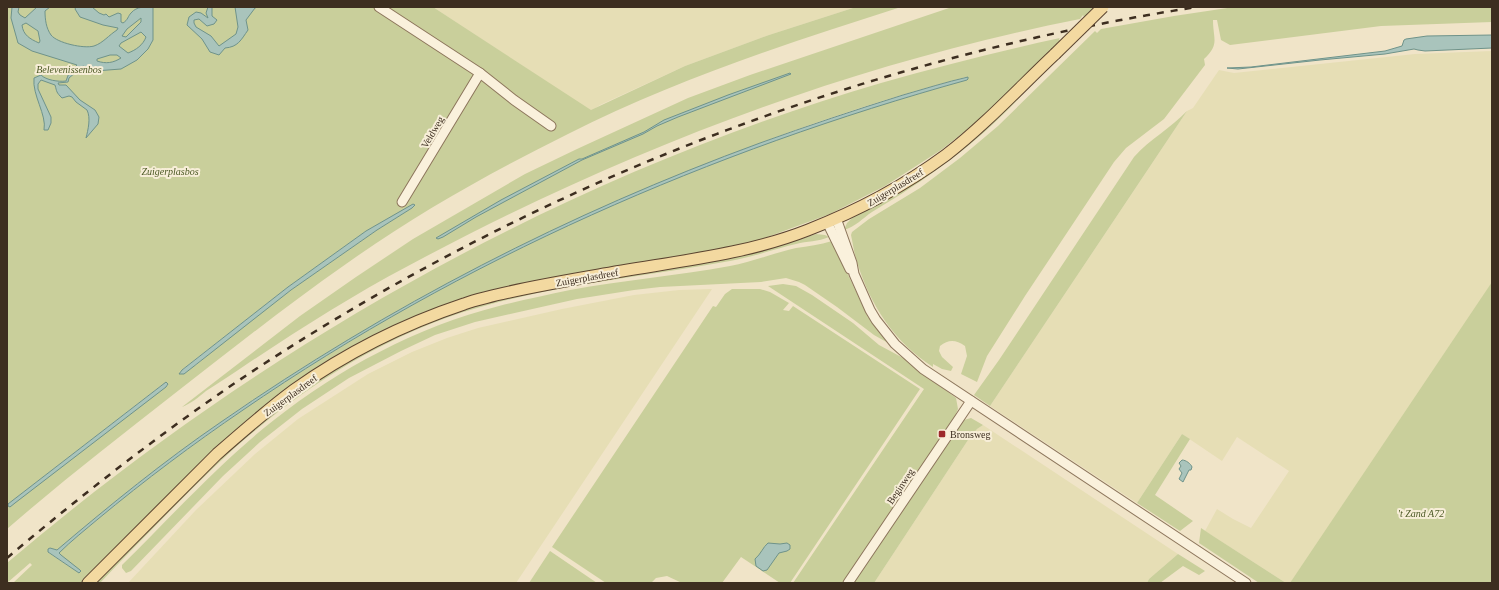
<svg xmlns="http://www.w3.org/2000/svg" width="1499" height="590" font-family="Georgia,serif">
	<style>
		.farmland { fill: #e6deb5 }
		.green { fill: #c9cf9b; fill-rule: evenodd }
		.water { fill: #a9c4bc; stroke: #6f938a; fill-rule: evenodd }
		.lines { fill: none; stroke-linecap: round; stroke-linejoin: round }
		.minor-casing { stroke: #8d765c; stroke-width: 11 }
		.major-casing { stroke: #5b4430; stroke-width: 13 }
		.minor { stroke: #faf1dc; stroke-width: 9 }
		.major { stroke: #f3d9a0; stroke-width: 11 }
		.rail { stroke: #3d2e20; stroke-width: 2.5; stroke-dasharray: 7 7; stroke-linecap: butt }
		.major-bridge-casing { stroke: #5b4430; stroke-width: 13; stroke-linecap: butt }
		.major-bridge { stroke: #f3d9a0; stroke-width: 11 }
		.poi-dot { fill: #9e2a2b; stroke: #f7eed8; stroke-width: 1.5 }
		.labels { text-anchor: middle; stroke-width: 4; stroke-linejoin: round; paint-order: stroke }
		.park-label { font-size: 10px; font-style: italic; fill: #4d5a26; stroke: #f7eed8 }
		.street-label { font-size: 10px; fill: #3d2e20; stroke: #f7eed8 }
		.poi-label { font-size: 10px; fill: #3d2e20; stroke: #f7eed8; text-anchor: start }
	</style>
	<rect width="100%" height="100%" fill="#f0e4c8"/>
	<g class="farmland">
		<path d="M433,7H856L769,35L685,66L600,105L591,111Z"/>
		<path d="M1492,51V283L1295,583H1286L1205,531L1217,509L1233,519L1251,528L1289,471L1237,437L1222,461L1182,434L1137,503L990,406L1187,111L1193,108L1219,70L1234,73L1415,54Z"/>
		<path d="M712,289L516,583H128L196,510L255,454L298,419L368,374L412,352L447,338L478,328L562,309L634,295L679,290Z"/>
		<path d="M983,425L1178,554L1149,579L1147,583H874L968,440L977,429Z"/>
	</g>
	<g class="green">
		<path d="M7,7H433L591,110L685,66L769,35L856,7H901C788,43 674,80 568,134C491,172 416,214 346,264C287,305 231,350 174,394C118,438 61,482 7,529ZM412,208L377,230L291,290L245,324L196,365L179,372L288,287L366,231L391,217ZM163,384L168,385L9,507L8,504Z"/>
		<path d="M952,7H1095L1084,17L1083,15L1080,19C843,66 620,152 408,266C353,295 300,329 247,364C234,373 220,382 206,391C199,397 190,404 182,407L300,316L356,277L413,239L525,174L577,149L688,98L750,75Z"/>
		<path d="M1234,7H1492V22L1381,26L1230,45L1221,40L1217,20H1213C1213,39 1220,44 1204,59L1205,65L1164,119L1126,148L1114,162L1025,296L987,356L977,382L961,374L967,356L965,346C956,340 949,339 940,346L939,351L942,357L953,367L951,371L942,369L933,364V367C895,343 870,305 857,262C854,253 853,244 851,235L852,232L869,219L920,188L960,158L998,126L1095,31L1097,33L1101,29L1174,16Z"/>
		<path d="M1060,38L1059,39L1060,41L1041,59L1042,61L991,111L941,150L885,186L830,214L743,246L542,280L359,345L184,480L82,583H13L32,565L30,563L7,583V563C261,347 559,178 881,83C940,66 1000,51 1060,38ZM966,77L968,79C937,89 905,97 874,107C814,125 755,147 698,170C519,240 347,333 192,446C160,469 129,493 98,519C85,530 71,541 59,553L79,573L49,553V548L57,550C110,505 164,461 221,422C353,330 495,253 643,190C748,145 856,106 966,77Z"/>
		<path d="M1019,94L1021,96C978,143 926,180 872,212C863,218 855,227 844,230L847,223L852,218L910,186Z"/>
		<path d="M1187,111L990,406L974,395L999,360L1134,157C1150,139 1171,128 1187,111Z"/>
		<path d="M816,234L825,235L829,237C818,242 807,241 796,244C774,249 753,257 730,261C652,275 572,283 495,303C408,325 326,371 257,429C226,454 198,483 169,512C146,536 122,559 100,583H94L231,448L290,398L343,364L395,336L455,312L508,296L742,255L769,249Z"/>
		<path d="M832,241L868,317L890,344L874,335L837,307L805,285L799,282L786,278L761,282L660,287L634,290L577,299L475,322L435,335L401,351L349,378L302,409L260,442L223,476L131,571L126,573L122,568V565C172,516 219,463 274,420C340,368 417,327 499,306C523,300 546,295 570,290C623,280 677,276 730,266C752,262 774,253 796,248C808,246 820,245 832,241Z"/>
		<path d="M1492,282V583H1290Z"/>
		<path d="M783,284L796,286L812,295L853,323L879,345L905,359L956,398L958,409L954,418L846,583H793L924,389L768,286Z"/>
		<path d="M732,289H760L770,292L789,303L783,310L789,311L793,306L920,389L790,583H780L741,557L722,583H682L667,576L656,578L651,583H606L552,547L713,306L716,307L725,294Z"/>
		<path d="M971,418L983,425L977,429L968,440L874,583H853L958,425L964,420Z"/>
		<path d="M1182,434L1190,439L1155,495L1193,521L1180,531L1137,503Z"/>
		<path d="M1201,528L1213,536L1286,583H1259L1199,543Z"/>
		<path d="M550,551L597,583H529Z"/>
		<path d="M1178,554L1205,571L1199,575L1183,566L1160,583H1147L1149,579Z"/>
	</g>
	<g class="water">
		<path d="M12,7H19L18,12L20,15L25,18L37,7H50L45,11C45,19 46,28 51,35C57,43 84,49 94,46C103,43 109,35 117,30L118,28L103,25L80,17L75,9L76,7H92L99,13L104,15L106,14L109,17L118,13L121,14V22L123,23C128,20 128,16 131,13C137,6 145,7 153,7V40L148,49L137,60L121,69L95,71L83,66L69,78L68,82L58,83L59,85H66L80,100L95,110L99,117L98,124L86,138C88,130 91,118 87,110L76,102L72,97L69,96L62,98C56,92 57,92 55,85L41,80L38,84V89L51,117V123L48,130H44C47,115 32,95 34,78L41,75C46,80 58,82 66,81L69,73L77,65L32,51L18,43L11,18ZM141,18V22L126,37L122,36L127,29ZM26,23L38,31L40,41L39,43C30,39 23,35 22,25ZM141,32L146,37C143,45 136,50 128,53L119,46L121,43ZM110,55H117L121,58C113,63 106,64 97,61V59Z"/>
		<path d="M208,7H212V16L217,20L214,24L207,26L199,19L194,20V23L196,27L211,36L219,46L236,34L238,27L235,7H257L255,8L246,20L248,30C241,40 238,47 225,48L219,55L210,52L202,39L187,25L189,17L196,12L201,13L208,18L206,13Z"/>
		<path d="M1492,35V48L1425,51L1418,50L1414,49L1385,54L1320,60L1238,69L1227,68L1251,67L1385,51L1402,46L1404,40L1406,39L1427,36Z"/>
		<path d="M790,73L791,74L678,117L657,126L643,134L582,160L476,217L443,237L438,239L436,238L501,200L579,159H582L644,132L664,120L728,95Z"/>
		<path d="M968,77V79L967,80C711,151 463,259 243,410C193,444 145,480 98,519C85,530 71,541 59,553L61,555L80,570L81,571L79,573L48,552V549L50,548L57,550C110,505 164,461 221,422C388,306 569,213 760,143C807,126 855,110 903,95C924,89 946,82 968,77Z"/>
		<path d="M413,204L415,205L412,208L377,230L291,290L184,374H179L182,370L288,287L366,231Z"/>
		<path d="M166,382L168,384L166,387L15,503L10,507L8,506V504Z"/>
		<path d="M1182,460C1186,460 1191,464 1192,467L1191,470H1189L1183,482L1179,479L1182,473L1179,469L1181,466L1179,463Z"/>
		<path d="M768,543L780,544L787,543L790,545V549L787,551L779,553L767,570L763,571L756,566L755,559C761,554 763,547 768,543Z"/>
	</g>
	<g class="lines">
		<g class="minor-casing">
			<g id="minor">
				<path d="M379,7L480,73L514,100L551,126"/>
				<path d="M402,202L480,73"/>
				<path d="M836,218L852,263L854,274L870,310L876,320L895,344L923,369L1246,583"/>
				<path d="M827,222L850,269"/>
				<path d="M848,583L971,401"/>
			</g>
		</g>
		<g class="major-casing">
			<path id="major" d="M88,583L217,454C242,432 267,410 294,390C346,353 404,324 464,304C474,300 485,298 496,295C530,287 564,281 599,275C669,262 742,256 808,230C857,211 904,186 946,155C985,125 1019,88 1055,54"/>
		</g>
		<use href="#minor" class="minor"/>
		<use href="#major" class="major"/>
		<path class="rail" d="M7,558C78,498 152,440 229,387C519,191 852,60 1197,7"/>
		<g class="major-bridge-casing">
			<path id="major-bridge" d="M1055,54L1103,7"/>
		</g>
		<use href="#major-bridge" class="major-bridge"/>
	</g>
	<rect class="poi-dot" x="938" y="430" width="8" height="8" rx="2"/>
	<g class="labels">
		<g class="park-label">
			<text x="69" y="73">Belevenissenbos</text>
			<text x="170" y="175">Zuigerplasbos</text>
			<text x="1421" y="517">'t Zand A72</text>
		</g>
		<g class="street-label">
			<text transform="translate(432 132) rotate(-59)" y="4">Veldweg</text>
			<text transform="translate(895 187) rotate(-31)" y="4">Zuigerplasdreef</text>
			<text transform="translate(587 277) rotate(-10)" y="4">Zuigerplasdreef</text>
			<text transform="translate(290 395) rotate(-36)" y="4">Zuigerplasdreef</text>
			<text transform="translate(900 486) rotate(-56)" y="4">Beginweg</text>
		</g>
		<g class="poi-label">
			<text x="950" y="438">Bronsweg</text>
		</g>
	</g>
	<rect width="1499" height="590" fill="none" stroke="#3d2e20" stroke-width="16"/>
</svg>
